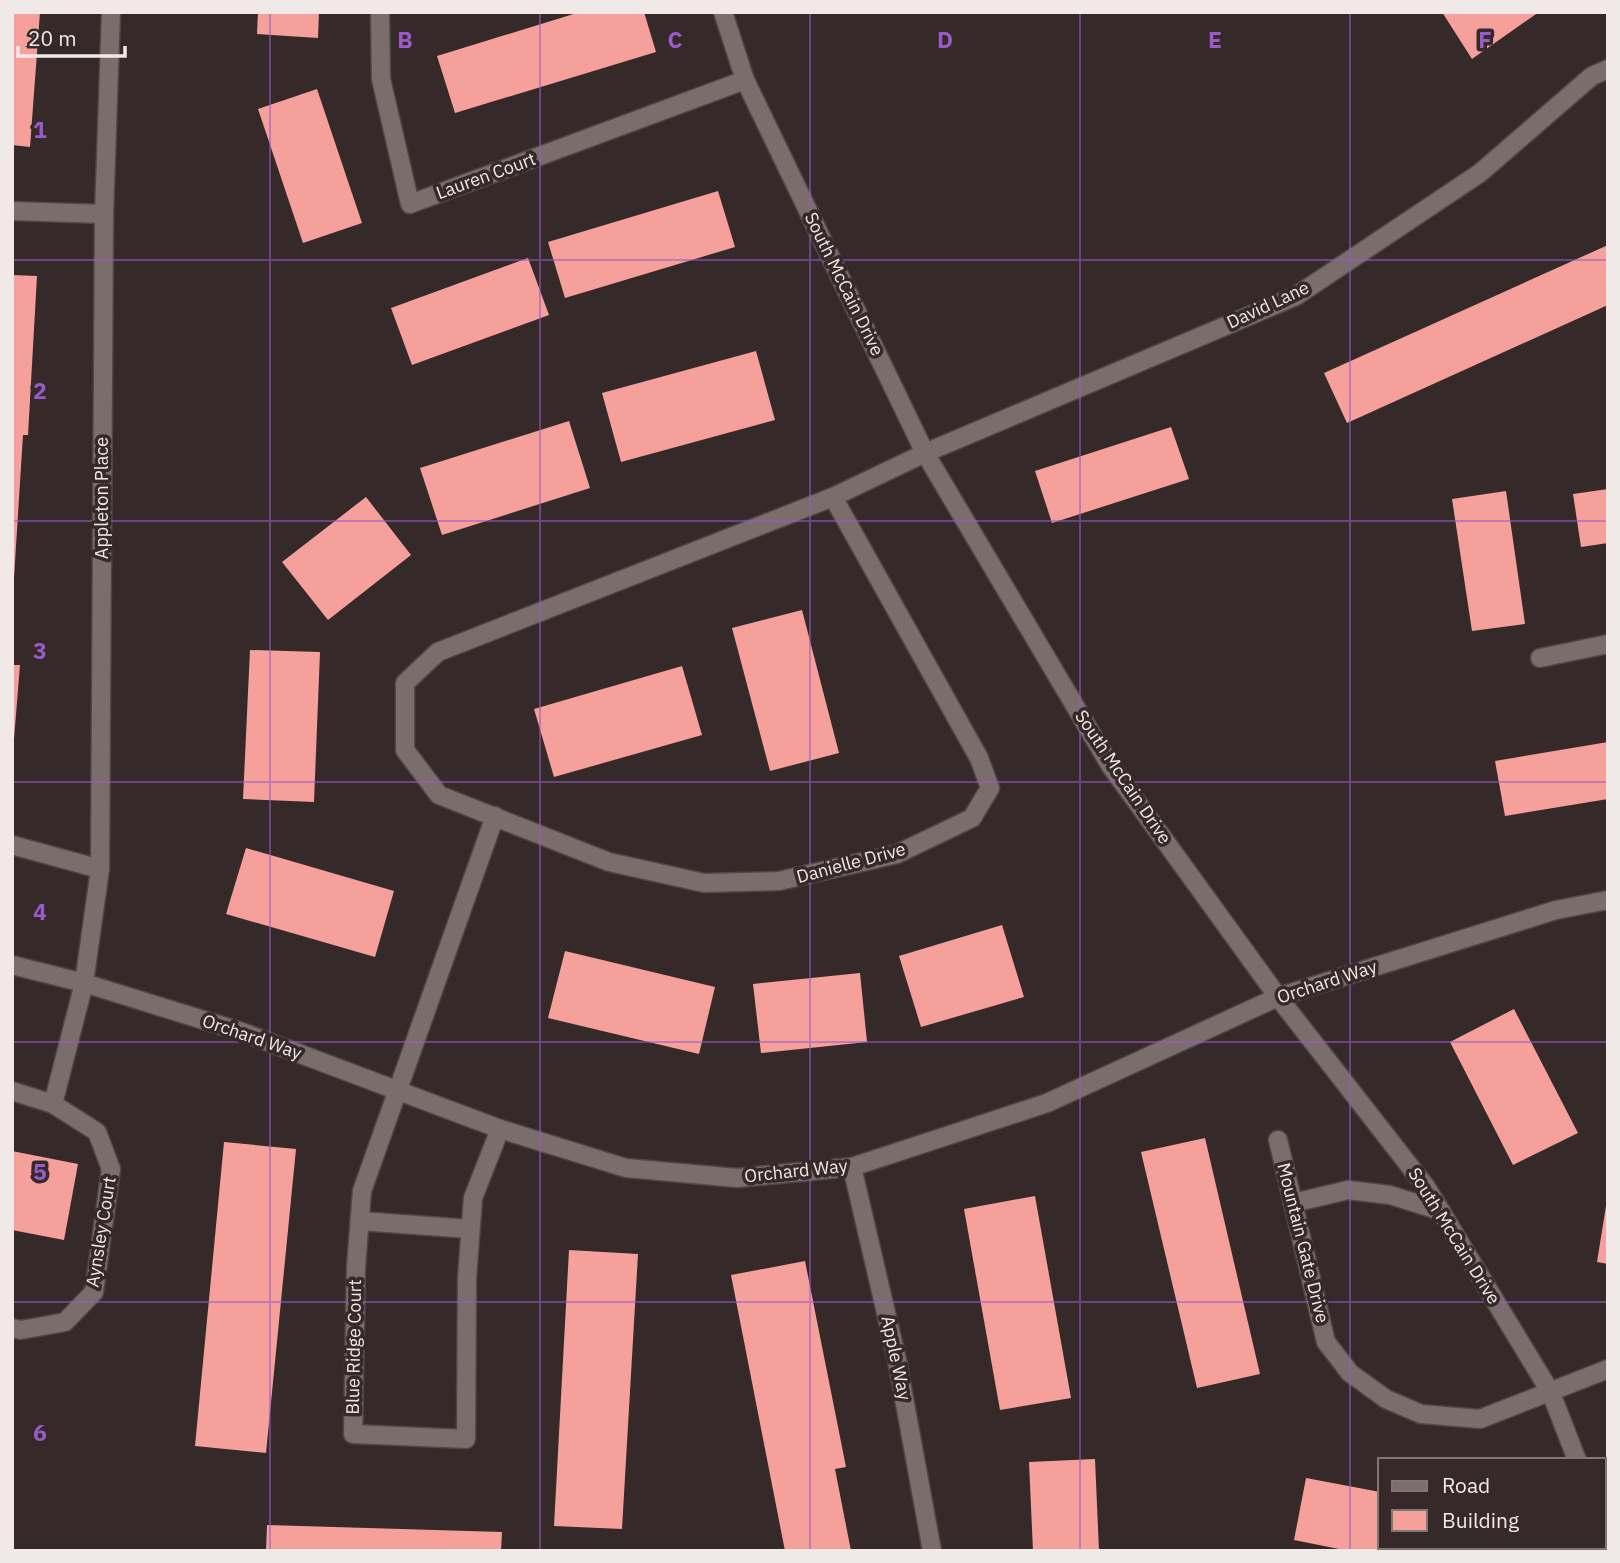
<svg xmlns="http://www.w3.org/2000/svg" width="1620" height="1563" font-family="'IBM Plex Sans',sans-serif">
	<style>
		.building { fill: #f6a09b }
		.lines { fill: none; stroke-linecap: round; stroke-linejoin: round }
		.service-casing { stroke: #4f4645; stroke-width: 21 }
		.minor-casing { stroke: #4f4645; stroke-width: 21 }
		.tertiary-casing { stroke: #4f4645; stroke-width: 21 }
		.service { stroke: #7a6d6c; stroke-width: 18 }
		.minor { stroke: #7a6d6c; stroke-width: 18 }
		.tertiary { stroke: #7a6d6c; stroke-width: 18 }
		.grid { fill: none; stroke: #985bc9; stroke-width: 2; stroke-opacity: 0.55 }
		.labels { text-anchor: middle; stroke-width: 7; stroke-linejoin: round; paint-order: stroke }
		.street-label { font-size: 18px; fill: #f1e9e8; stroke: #352a29 }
		.grid-label { font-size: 23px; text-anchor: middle; font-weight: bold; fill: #985bc9; stroke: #352a29; stroke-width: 7; stroke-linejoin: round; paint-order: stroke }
	</style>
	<rect width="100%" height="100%" fill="#352a29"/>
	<g class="building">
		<path d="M12,12H40L30,147L12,145Z"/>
		<path d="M258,12H319L318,38L257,34Z"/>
		<path d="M580,12H644L656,52L455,113L437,56Z"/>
		<path d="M1442,12H1539L1472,59Z"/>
		<path d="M317,89L362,223L303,243L258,109Z"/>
		<path d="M718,191L735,247L565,298L548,242Z"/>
		<path d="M1608,245V305L1347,423L1324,373Z"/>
		<path d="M528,258L549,315L412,365L391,308Z"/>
		<path d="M12,275L37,276L28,435H23L14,578Z"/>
		<path d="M756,351L775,420L621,462L602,393Z"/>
		<path d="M569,421L590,488L442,535L420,468Z"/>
		<path d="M1171,427L1189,479L1052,523L1035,471Z"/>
		<path d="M1608,489V543L1581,547L1573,494Z"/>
		<path d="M1506,491L1525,624L1472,631L1452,499Z"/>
		<path d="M366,497L411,555L328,620L282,562Z"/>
		<path d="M802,610L839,753L770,771L732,628Z"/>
		<path d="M250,650L320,652L314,802L243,799Z"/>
		<path d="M12,665H20L14,739H12Z"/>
		<path d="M682,666L702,735L554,777L534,709Z"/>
		<path d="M1608,742V799L1505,816L1495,761Z"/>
		<path d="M246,848L394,891L375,957L226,914Z"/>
		<path d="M1002,925L1024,997L921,1027L899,956Z"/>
		<path d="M565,951L715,987L699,1054L548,1018Z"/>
		<path d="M860,973L867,1042L761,1053L753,984Z"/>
		<path d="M1514,1009L1578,1133L1513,1165L1450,1042Z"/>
		<path d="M1205,1138L1260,1374L1197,1388L1141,1152Z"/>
		<path d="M224,1142L296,1149L266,1453L195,1446Z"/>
		<path d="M12,1151L78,1164L64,1240L12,1230Z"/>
		<path d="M1035,1196L1071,1398L1000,1410L964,1209Z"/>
		<path d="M1606,1206H1608V1264L1597,1262Z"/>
		<path d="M569,1250L638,1254L622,1529L554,1526Z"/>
		<path d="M805,1261L846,1467L835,1469L851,1551H785L731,1275Z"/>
		<path d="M1095,1459L1099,1551H1033L1029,1462Z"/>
		<path d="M1306,1478L1380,1492V1547H1510L1509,1551H1349L1294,1540Z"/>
		<path d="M267,1525L502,1532L501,1551H266Z"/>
	</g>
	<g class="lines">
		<g class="service-casing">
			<g id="service">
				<path d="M1293,1203L1348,1190L1390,1195L1441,1211"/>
				<path d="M360,1221L470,1229"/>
			</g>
		</g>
		<g class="minor-casing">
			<g id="minor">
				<path d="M380,12L381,79L410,204L745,80"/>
				<path d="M12,211L104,214"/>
				<path d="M833,497L979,758L990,788L972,818L897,854L779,881L704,883L609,862L439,795L405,750V683L438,652L833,497L925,453L1296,296L1480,173L1592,76L1608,69"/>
				<path d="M1540,658L1608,644"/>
				<path d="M495,816L362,1191L356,1267L353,1434L466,1439L467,1278L473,1198L500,1129"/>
				<path d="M12,845L100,869"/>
				<path d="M12,965L84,983L242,1032L500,1129L626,1168L737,1178L852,1167L1047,1103L1278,997L1556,910L1608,900"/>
				<path d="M12,1091L53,1104L84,983L100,869L104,214L111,12"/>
				<path d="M1278,1140L1326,1342L1350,1373L1386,1399L1421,1414L1480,1419L1608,1369"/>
				<path d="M852,1167L897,1360L932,1551"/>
				<path d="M12,1328L21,1330L65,1322L94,1292L111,1169L97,1132L53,1104"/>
			</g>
		</g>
		<g class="tertiary-casing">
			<g id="tertiary">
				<path d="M723,12L745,80L925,453L1110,765L1278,997L1426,1187L1551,1393L1577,1460"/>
				<path d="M1604,1530L1608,1539"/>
			</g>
		</g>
		<use href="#service" class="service"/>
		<use href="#minor" class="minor"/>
		<use href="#tertiary" class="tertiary"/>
	</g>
	<path class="grid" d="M270,12V1551M540,12V1551M810,12V1551M1080,12V1551M1350,12V1551M12,260H1608M12,521H1608M12,782H1608M12,1042H1608M12,1302H1608"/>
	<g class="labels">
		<g class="street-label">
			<text transform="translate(486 176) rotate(-20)" y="6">Lauren Court</text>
			<text transform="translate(844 284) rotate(64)" y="6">South McCain Drive</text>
			<text transform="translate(1268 305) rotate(-25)" y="6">David Lane</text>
			<text transform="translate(102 498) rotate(-90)" y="6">Appleton Place</text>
			<text transform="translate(1123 777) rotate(56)" y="6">South McCain Drive</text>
			<text transform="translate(851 863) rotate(-15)" y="6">Danielle Drive</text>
			<text transform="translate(1327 982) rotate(-18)" y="6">Orchard Way</text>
			<text transform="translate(252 1037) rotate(19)" y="6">Orchard Way</text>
			<text transform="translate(796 1171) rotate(-6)" y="6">Orchard Way</text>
			<text transform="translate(101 1232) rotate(-81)" y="6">Aynsley Court</text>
			<text transform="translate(1454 1236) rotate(58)" y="6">South McCain Drive</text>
			<text transform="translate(1303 1243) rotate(76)" y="6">Mountain Gate Drive</text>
			<text transform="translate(354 1347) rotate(-89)" y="6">Blue Ridge Court</text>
			<text transform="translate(896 1358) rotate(78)" y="6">Apple Way</text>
		</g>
	</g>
	<g class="grid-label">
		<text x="405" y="48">B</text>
		<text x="675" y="48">C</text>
		<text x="945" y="48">D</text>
		<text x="1215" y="48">E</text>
		<text x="1485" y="48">F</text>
		<text x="40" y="138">1</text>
		<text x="40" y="399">2</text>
		<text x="40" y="659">3</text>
		<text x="40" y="920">4</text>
		<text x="40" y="1180">5</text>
		<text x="40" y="1441">6</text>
	</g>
	<rect width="1620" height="1563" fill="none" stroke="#f1e9e8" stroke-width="28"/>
	<rect x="1378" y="1458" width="228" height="91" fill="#352a29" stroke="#807675" stroke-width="2"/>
	<rect x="1392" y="1481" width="35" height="10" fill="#7a6d6c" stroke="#807675" stroke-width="2"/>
	<text x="1442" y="1493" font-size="21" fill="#f1e9e8">Road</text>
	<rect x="1392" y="1510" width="35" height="21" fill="#f6a09b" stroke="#807675" stroke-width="2"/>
	<text x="1442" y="1528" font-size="21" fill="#f1e9e8">Building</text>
	<path d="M18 46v10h107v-10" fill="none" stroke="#f1e9e8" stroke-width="3.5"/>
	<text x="28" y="46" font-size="21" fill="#f1e9e8" stroke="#352a29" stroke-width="5" paint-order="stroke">20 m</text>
</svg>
